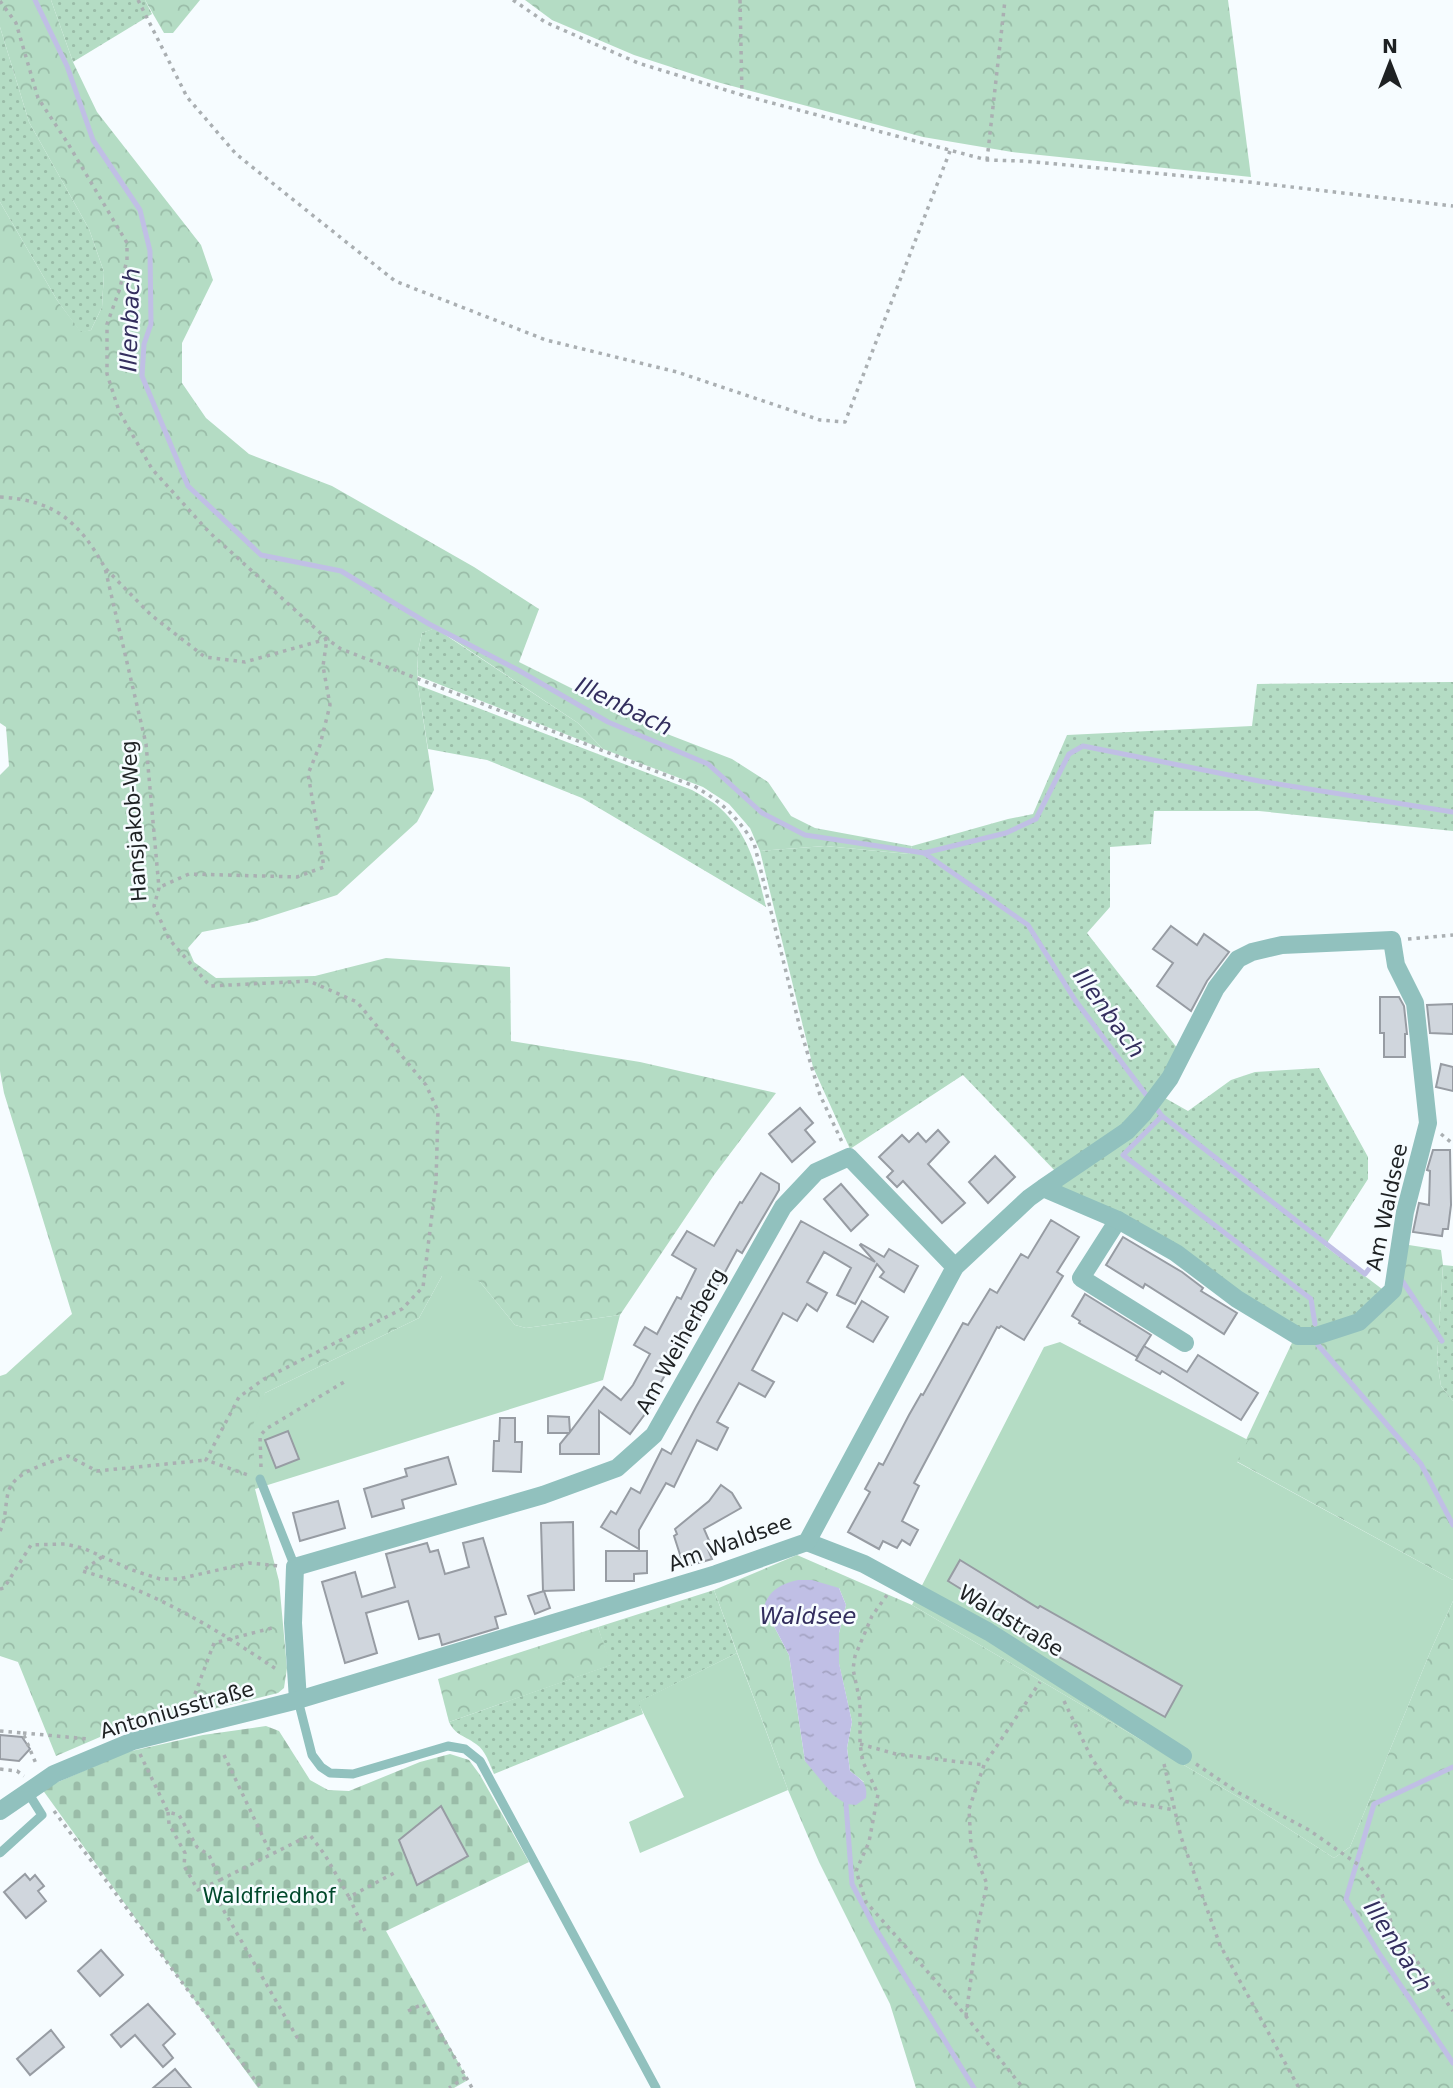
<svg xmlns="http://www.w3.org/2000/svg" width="1453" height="2088" font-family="'DejaVu Sans',sans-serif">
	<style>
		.grass { fill: url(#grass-dots) }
		.forest { fill: url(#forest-crowns); fill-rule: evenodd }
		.cemetery { fill: url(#cemetery-stones) }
		.green { fill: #b4dcc4 }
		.water { fill: url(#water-ripples) }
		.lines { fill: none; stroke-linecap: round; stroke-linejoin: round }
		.stream { stroke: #c0bfe5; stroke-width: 5 }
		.building { fill: #d0d6dd; stroke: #979ca3; stroke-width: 2 }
		.path { stroke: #aaafb2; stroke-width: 3.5; stroke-dasharray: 3.5 5; stroke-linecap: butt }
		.lane { stroke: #91c1be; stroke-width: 9 }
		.street { stroke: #91c1be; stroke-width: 18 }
		.labels { text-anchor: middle; stroke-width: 5; stroke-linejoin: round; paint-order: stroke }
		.street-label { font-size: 21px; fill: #1e2123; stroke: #f6fcff }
		.park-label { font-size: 21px; fill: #00482b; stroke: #f6fcff }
		.water-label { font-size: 23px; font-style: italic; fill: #332e5e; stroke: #f6fcff }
	</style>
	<defs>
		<pattern id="grass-dots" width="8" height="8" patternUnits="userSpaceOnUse" patternTransform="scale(1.75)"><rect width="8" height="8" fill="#b4dcc4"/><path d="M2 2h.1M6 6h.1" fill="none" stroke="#9abca8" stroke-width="1.8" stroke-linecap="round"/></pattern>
		<pattern id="forest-crowns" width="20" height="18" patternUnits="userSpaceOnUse" patternTransform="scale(1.75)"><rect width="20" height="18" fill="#b4dcc4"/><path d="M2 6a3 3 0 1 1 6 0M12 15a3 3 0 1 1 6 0" fill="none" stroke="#9abca8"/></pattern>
		<pattern id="cemetery-stones" width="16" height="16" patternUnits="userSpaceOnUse" patternTransform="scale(1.75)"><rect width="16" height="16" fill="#b4dcc4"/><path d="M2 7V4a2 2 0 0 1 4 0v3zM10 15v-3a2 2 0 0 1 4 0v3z" fill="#9abca8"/></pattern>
		<pattern id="water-ripples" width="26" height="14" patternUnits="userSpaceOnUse" patternTransform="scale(1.75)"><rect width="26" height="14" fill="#c0bfe5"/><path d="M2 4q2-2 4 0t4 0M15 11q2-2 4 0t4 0" fill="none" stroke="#a5a4c4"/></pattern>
	</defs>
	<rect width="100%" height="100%" fill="#f6fcff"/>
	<g class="grass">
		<path d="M51,0H145L152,14L73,62Z"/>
		<path d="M0,27L29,122L89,229L104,272L102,307L91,330L81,333L57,300L0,202Z"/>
		<path d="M435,628L578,723L603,749L418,676L417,656L422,633Z"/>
		<path d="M1453,682V831L1259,811H1154L1151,844L1110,847V907L1087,933L1178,1049L1140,1113L1057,1173L963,1075L850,1149L813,1067L760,851L825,846L909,854L912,846L1008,819L1033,814L1067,735L1252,726L1257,684Z"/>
		<path d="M418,685L692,790C702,796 712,801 720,808C750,835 757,870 766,907L582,798L487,760L428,749Z"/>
		<path d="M1319,1068L1368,1157V1179L1325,1246L1386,1292L1341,1330L1299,1328L1055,1190L1165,1098L1188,1111L1231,1080L1255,1072Z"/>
		<path d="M1443,1265L1453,1266V1401L1441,1386L1437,1360Z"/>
		<path d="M714,1590L737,1653L639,1702L643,1714L494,1774C489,1763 486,1751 476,1744C464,1735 456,1736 449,1722L610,1665L598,1627Z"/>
	</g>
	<g class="forest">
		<path d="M0,0H51L73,62L97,112L201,245L213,280L182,343V383L206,418L249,454L332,486L474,567L539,609L519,662L649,727L732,759L768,782L791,816L815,828L912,846L909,854L825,846L760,851L750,828L729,804L703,787L603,749L578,723L436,628L422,633L417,656L418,685L434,790L417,822L337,895L253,922L202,932L188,948L194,962L216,978L315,976L386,958L510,967L511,1041L640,1062L776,1093L714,1175L620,1315L526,1328L515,1325L480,1282L442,1276L419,1318L265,1393L255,1489L279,1581L287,1668L284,1688L278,1693L100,1737L56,1756L18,1662L0,1656V1376L6,1374L72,1314L4,1093L0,1071V775L9,766L6,727L0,723V202L57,300L81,332L91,330L102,307L104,272L89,229L29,122L0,27Z"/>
		<path d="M145,0H200L173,33H164Z"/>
		<path d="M525,0H1228L1251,177L1012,152L923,137L717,82L634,55L552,20Z"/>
		<path d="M1396,1243L1441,1250L1443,1265L1437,1360L1441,1386L1453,1401V1580L1236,1461L1299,1328L1341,1330L1386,1292Z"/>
		<path d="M797,1555L912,1605L1250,1804L1334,1858L1350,1847L1431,1650L1453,1601V2088H916L890,2004L819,1862L788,1790L714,1590ZM839,1588L846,1605L839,1633V1664L852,1722L847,1748L850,1771L864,1782L805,1761L789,1655L764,1607Z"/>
		<path d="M598,1627L611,1665L449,1722L438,1679Z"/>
	</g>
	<path class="cemetery" d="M266,1726L279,1731L310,1780L328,1790L349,1791L420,1762L450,1754L469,1760L480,1775L529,1862L386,1931L468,2080L454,2088H258L42,1789L127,1752L203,1735Z"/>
	<g class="green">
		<path d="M453,1272L480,1282L515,1325L526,1328L620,1315L603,1380L255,1489L253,1425L265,1393L419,1318L442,1276Z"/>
		<path d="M1060,1342L1248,1440L1237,1462L1453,1580V1601L1431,1650L1350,1847L1334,1858L1250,1804L912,1605L1044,1347Z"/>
		<path d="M737,1653L788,1790L640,1853L629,1822L684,1797L638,1702Z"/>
	</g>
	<path class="water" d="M798,1580H812L839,1588L846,1605L839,1633V1663L852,1722L847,1748L850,1771C861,1780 868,1782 866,1798L856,1805L846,1804L833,1795L805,1761L789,1655L764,1607C769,1590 781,1584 798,1580Z"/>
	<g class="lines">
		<g class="stream">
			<path d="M35,0L67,66L93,140L140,210L150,251L151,324L144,344L142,376L188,486L261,555L341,571L429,624L518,670L608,722L708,764L762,813L805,835L924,853L1028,925L1075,1000L1162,1116L1123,1155L1311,1299L1315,1324"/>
			<path d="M924,853L1006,833L1036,819L1069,754L1083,746L1259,781L1453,812"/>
			<path d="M1162,1116L1365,1274L1375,1261"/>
			<path d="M1403,1282L1442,1341"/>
			<path d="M1318,1345L1421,1464L1453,1525"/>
			<path d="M1453,1767L1374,1804L1346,1899L1380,1955L1453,2063"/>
			<path d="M846,1804L852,1884L874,1926L974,2088"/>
		</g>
	</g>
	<g class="building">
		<path d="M1171,926L1197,945L1204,934L1229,952L1207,981L1191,1011L1157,986L1173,963L1153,949Z"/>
		<path d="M1380,997H1399L1404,1006L1407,1034H1405V1057H1384V1033H1380Z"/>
		<path d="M1453,1004V1034L1430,1033L1427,1005Z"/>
		<path d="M1441,1064L1453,1067V1091L1436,1087Z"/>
		<path d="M800,1108L813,1123L805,1130L815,1142L792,1162L769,1134Z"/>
		<path d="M938,1130L949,1142L928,1164L965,1203L942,1223L903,1181L897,1187L887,1177L893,1171L879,1157L902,1135L909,1142L918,1133L926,1142Z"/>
		<path d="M1433,1150H1450L1451,1205L1448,1229H1443L1442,1236L1413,1232L1419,1203L1429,1205L1430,1171L1427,1170Z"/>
		<path d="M995,1156L1015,1177L988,1203L969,1182Z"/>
		<path d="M761,1173L779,1184V1190L742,1253L737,1250L687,1342L685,1341L648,1404L651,1406L630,1434L599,1411V1454H560V1444L569,1433H548V1416L569,1417L570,1432L604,1387L621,1400L633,1385L650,1354L634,1345L645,1327L657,1334L677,1297L681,1299L696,1269L672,1255L687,1231L714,1246L740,1202L742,1203Z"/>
		<path d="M841,1184L868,1215L851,1231L824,1199Z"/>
		<path d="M1051,1220L1079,1237L1057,1272L1063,1276L1024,1340L1001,1326L999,1328L997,1327L914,1483L919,1486L902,1521L918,1530L910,1545L902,1540L897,1548L883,1541L879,1549L848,1532L870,1492L865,1489L879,1463L883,1465L909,1415L921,1394L923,1395L963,1323L968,1325L990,1289L997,1293L1021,1254L1028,1258Z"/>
		<path d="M801,1221L875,1262L860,1245L861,1244L884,1257L889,1249L918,1266L904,1292L880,1277L884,1272L877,1264L855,1304L837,1295L851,1268L824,1252L807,1282L827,1293L817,1311L807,1304L797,1321L783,1313L752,1370L774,1382L765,1397L739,1383L717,1422L728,1428L717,1450L697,1440L674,1487L666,1483L639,1530V1549L601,1527L611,1511L616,1514L631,1488L640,1493L662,1449L671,1454L696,1407Z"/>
		<path d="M1123,1237L1182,1272L1203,1288L1201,1291L1237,1313L1224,1334L1145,1284L1143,1288L1106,1265Z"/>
		<path d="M1085,1294L1151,1335L1137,1357L1079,1323L1080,1321L1072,1316Z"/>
		<path d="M862,1301L888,1317L873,1342L847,1327Z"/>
		<path d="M1144,1346L1187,1372L1198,1355L1258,1393L1241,1420L1162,1371L1160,1374L1136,1360Z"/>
		<path d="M500,1418H515V1442H522L521,1472L493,1471L494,1441H499Z"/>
		<path d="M288,1431L299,1459L276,1468L265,1440Z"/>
		<path d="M448,1457L456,1484L402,1500L404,1508L372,1517L364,1489L407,1476L405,1469Z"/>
		<path d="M721,1485L732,1493L741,1508L704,1529L711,1545L707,1547L712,1559L684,1567L674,1536L677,1534L675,1529L709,1501Z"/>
		<path d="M338,1501L345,1528L300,1541L293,1513Z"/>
		<path d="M573,1522L574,1590L543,1591L541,1523Z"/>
		<path d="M483,1538L506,1614L495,1617L498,1628L442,1645L439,1634L419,1639L408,1601L366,1613L377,1653L345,1663L322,1582L355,1572L362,1597L395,1587L386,1554L427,1543L430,1552L438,1550L445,1574L469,1567L463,1543Z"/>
		<path d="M606,1551H647V1573L634,1574V1581H606Z"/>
		<path d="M960,1560L1038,1608L1040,1606L1182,1686L1165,1717L1022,1636L1026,1629L948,1581Z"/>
		<path d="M544,1591L550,1608L535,1614L528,1596Z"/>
		<path d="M0,1735L22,1737L30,1749L19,1761L0,1759Z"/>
		<path d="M441,1806L468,1856L417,1885L399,1840Z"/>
		<path d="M25,1874L30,1880L35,1875L44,1886L38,1891L46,1901L26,1918L4,1892Z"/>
		<path d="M101,1950L123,1975L100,1996L78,1971Z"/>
		<path d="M148,2004L175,2034L163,2045L173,2058L163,2067L135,2035L121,2047L111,2035Z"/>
		<path d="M51,2030L64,2047L30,2075L17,2059Z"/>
		<path d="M175,2069L191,2088H153Z"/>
	</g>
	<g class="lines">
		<g class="path">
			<path d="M138,0L187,97L236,154L395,281L546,340L677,372L820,420L845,422L950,151"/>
			<path d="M513,0L545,22L638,63L742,95L987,160L1024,161L1249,182L1453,206"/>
			<path d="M740,0L742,95"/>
			<path d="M0,1L16,23L38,98L67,142L127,243V260L119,291L107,324V374L119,411L152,469L209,532L327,639L341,649L694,786C722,802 736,816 754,843L800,1028L820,1095L842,1142"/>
			<path d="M987,160L1005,0"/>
			<path d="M0,497C54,500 79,521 105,568L146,744L159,888L154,906L169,939L210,986L309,981L357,1002L426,1085L438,1111L436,1182L423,1287L402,1309L264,1379L239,1397L206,1460L248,1475"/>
			<path d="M106,569L151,615L205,657L245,662L327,639L323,666L330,705L320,745L308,774L324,867L297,877L189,874L160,887"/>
			<path d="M1408,939L1453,935"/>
			<path d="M1441,1134L1453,1144"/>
			<path d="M261,1467L260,1436L266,1429L344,1382"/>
			<path d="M0,1531C6,1519 5,1506 8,1493C14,1470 48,1464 68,1456L97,1471L206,1460"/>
			<path d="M102,1557L82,1571C153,1590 218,1630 279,1671"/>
			<path d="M0,1589L4,1588L31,1545L65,1544L83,1548L132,1570L160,1579H178L249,1563L280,1566"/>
			<path d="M887,1595L872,1616L855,1656L853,1669L860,1702V1744L863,1762L878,1794L869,1842L856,1871L866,1902L957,2005L1023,2088"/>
			<path d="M1064,1701L1092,1759L1123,1801L1175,1810"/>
			<path d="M189,1710L214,1643L276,1627"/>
			<path d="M0,1731L23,1733L37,1766"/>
			<path d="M23,1733L89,1739"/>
			<path d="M860,1744L896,1754L984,1765"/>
			<path d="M140,1754L168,1812L179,1815L197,1847L209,1855L220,1880L209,1885L298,2039"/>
			<path d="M224,1755L271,1854"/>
			<path d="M1164,1764L1181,1837L1220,1945L1299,2088"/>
			<path d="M1196,1764L1239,1793L1309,1830L1359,1865L1382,1894L1393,1928L1453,2011"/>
			<path d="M0,1769L17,1771L24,1776"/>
			<path d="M54,1811L261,2088"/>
			<path d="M168,1812L169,1824L185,1853L184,1866L198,1890L209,1885"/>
			<path d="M220,1880L310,1835L325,1855L349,1897L398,1871"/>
			<path d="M349,1897L365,1931"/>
			<path d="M408,2011L423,2004L466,2077L449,2088"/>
			<path d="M966,2016L978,1925L987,1884L971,1846L969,1809L984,1765L1040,1682"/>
			<path d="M466,2077L472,2088"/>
		</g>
		<g class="lane">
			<path d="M260,1479L295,1567"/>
			<path d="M298,1700L312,1755L321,1767L330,1773L353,1774L448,1746L465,1749L480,1761L656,2088"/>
			<path d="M0,1853L42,1815L27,1791"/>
		</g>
		<g class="street">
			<path d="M1118,1220L1081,1278L1185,1343"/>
			<path d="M807,1542L864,1564L989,1632L1183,1756"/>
			<path d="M298,1700L293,1623L295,1567L543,1495L617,1468L654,1435L783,1207L816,1172L849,1157L955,1267"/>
			<path d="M0,1811L54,1774L133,1741L298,1700L716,1574L807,1542L955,1267L1029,1198L1043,1188L1127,1131L1143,1114L1170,1078L1216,988L1238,959L1252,952L1282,945L1392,940L1396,965L1415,1003L1428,1123L1405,1212L1393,1290L1359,1322L1316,1336H1298L1237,1299L1176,1253L1118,1220L1043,1188"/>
		</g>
	</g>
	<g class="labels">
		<g class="street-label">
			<text transform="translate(134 821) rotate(-94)" y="7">Hansjakob-Weg</text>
			<text transform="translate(1387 1207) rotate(-78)" y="7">Am Waldsee</text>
			<text transform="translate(681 1341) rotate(-61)" y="7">Am Weiherberg</text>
			<text transform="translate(730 1543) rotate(-20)" y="7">Am Waldsee</text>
			<text transform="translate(1011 1621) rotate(31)" y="7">Waldstraße</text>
			<text transform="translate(177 1710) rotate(-16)" y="7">Antoniusstraße</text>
		</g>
		<g class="park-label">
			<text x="269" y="1903">Waldfriedhof</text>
		</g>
		<g class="water-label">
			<text transform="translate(130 320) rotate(-88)" y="8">Illenbach</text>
			<text transform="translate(624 706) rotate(26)" y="8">Illenbach</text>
			<text transform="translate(1109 1013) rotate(54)" y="8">Illenbach</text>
			<text x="808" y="1624">Waldsee</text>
			<text transform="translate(1398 1946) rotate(57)" y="8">Illenbach</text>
		</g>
	</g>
	<g transform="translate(1390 63)" stroke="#f6fcff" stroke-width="5" paint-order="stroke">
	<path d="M0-5L12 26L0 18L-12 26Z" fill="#1e2123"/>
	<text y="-10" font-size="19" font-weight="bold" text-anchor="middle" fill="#1e2123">N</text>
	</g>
</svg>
